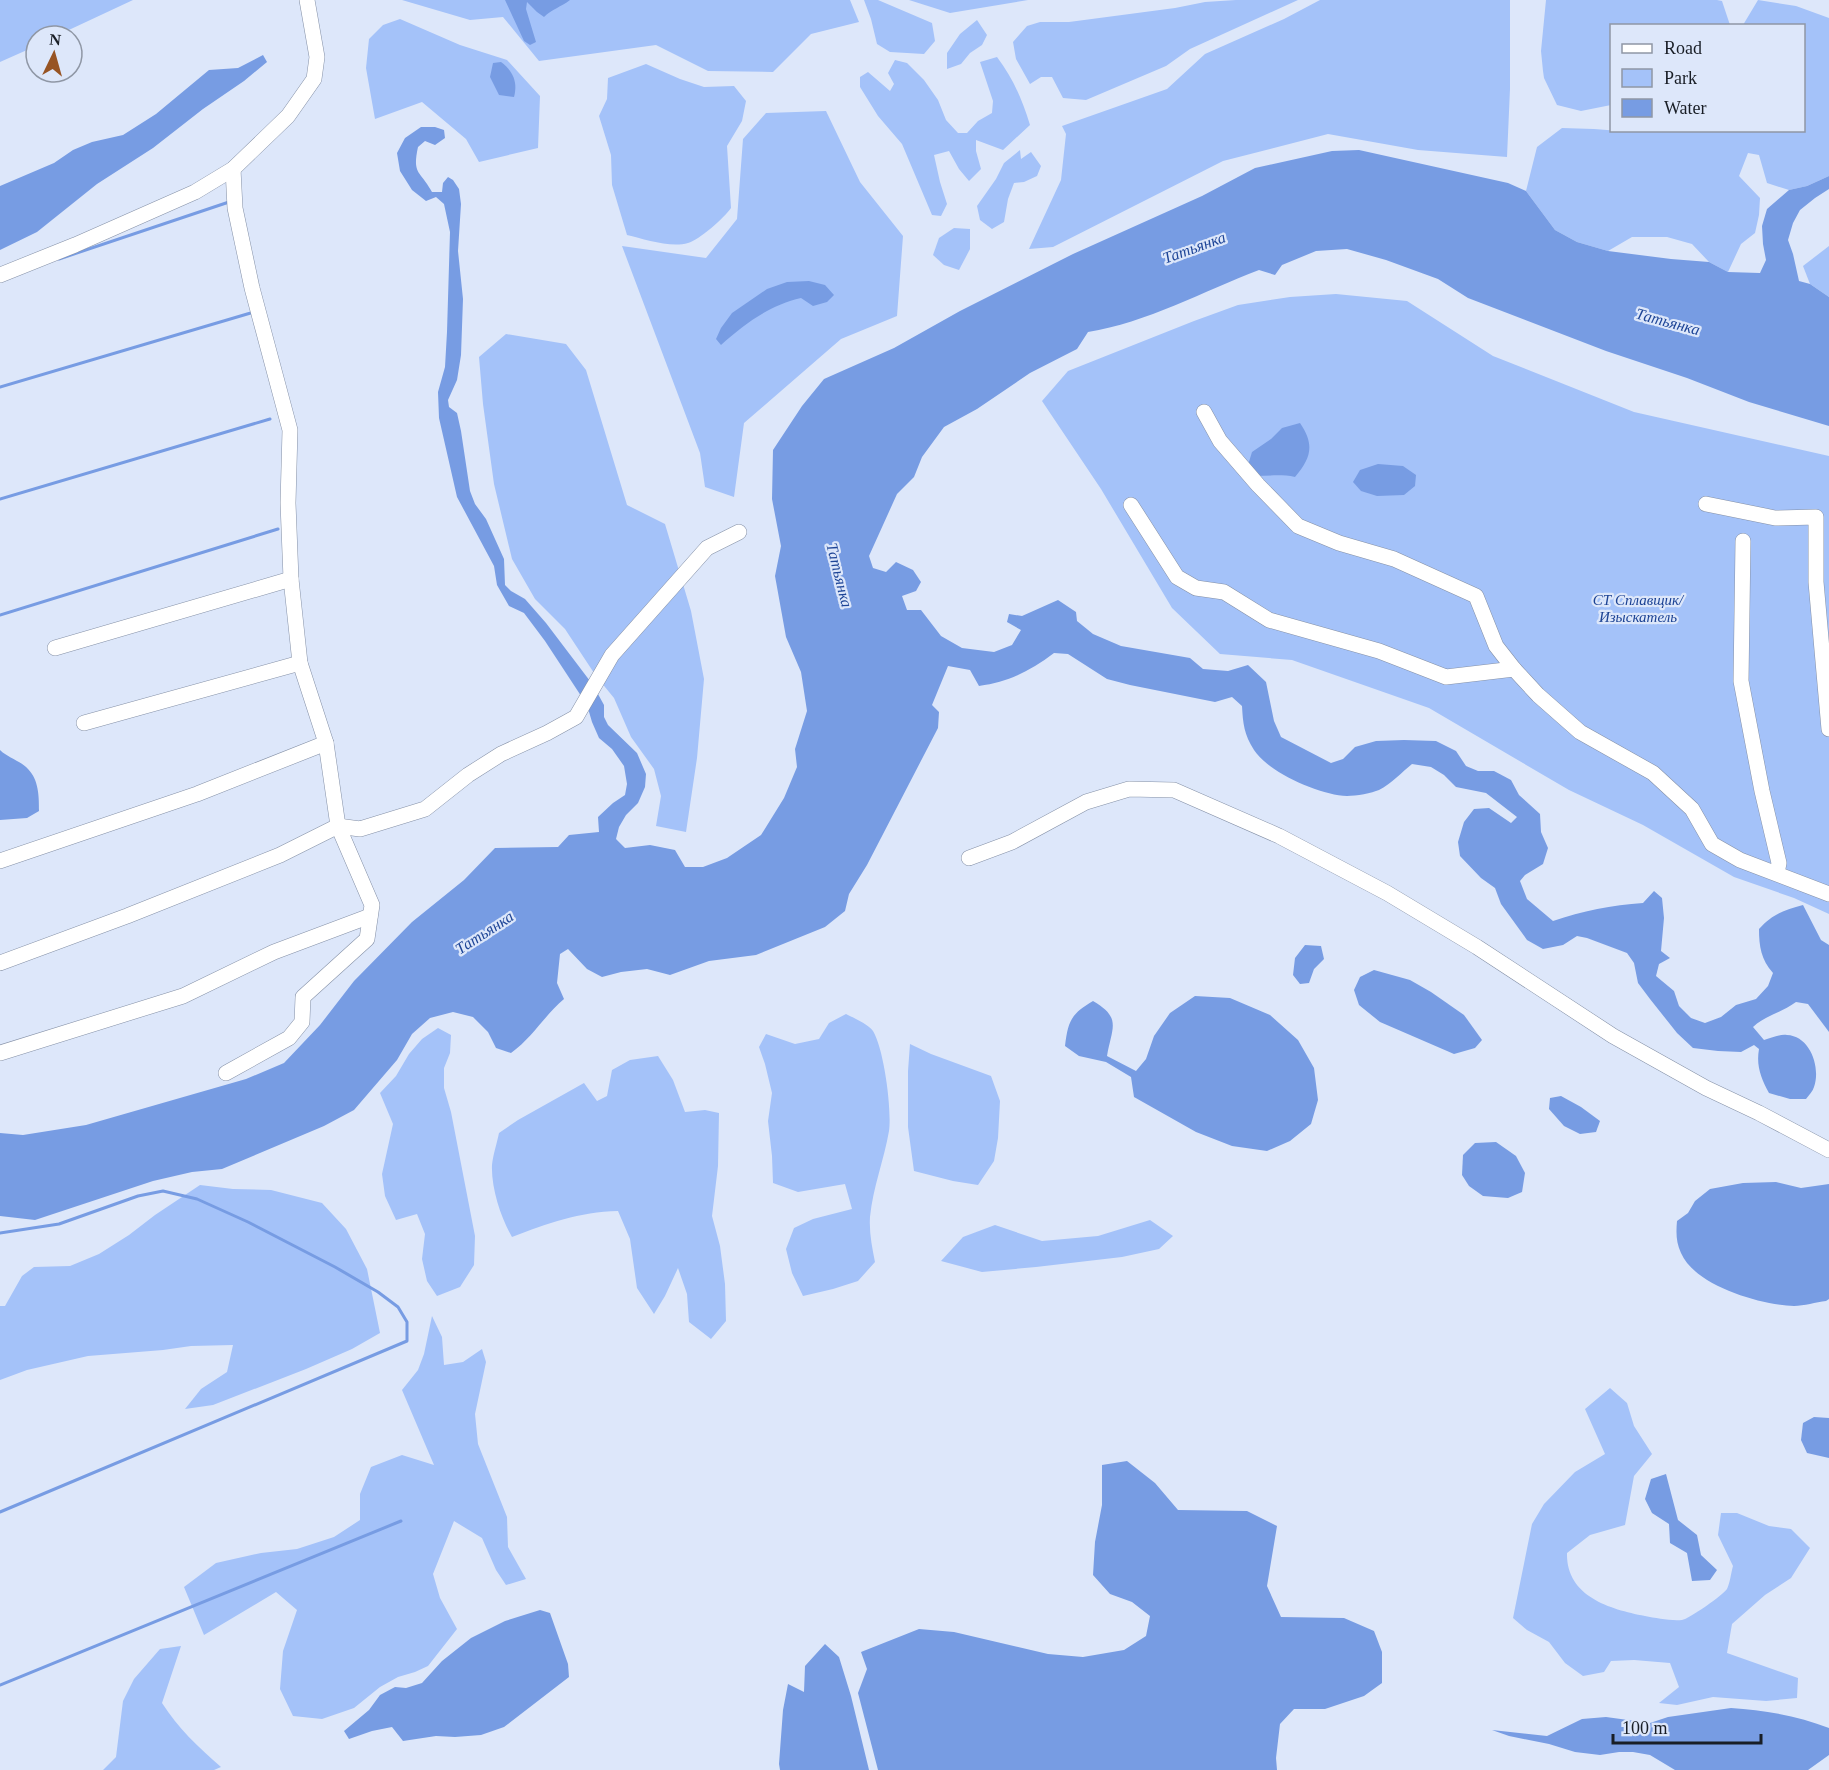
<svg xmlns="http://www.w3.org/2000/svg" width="1829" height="1770" font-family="'Times New Roman',serif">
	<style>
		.green { fill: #a4c2f9 }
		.water { fill: #779ce3 }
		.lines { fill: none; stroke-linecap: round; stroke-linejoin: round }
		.stream { stroke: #779ce3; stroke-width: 3 }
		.minor-casing { stroke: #8591a7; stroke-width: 16 }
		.minor { stroke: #fff; stroke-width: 15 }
		.labels { text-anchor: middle; stroke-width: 4.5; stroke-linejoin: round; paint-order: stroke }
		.park-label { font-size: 15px; font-style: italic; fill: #1b4294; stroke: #dde7fa }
		.water-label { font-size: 16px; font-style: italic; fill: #1e4597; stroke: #dde7fa }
	</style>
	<rect width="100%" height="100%" fill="#dde7fa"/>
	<g class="green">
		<path d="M0,0H133L56,36H36V46L0,62Z"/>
		<path d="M402,0H850L859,22L811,34L773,72L708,71L656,45L539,61L503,17L470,20Z"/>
		<path d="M864,0H878L932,23L935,41L924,54L890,52L877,44L871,19Z"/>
		<path d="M909,0H1028L950,13Z"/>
		<path d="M1236,0H1298L1190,49L1166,66L1086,100L1063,98L1052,77H1041L1030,84L1016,59L1013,42L1027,26L1040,22H1069L1175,8L1205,2Z"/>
		<path d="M1320,0H1510V89L1507,157L1418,150L1328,134L1223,161L1053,247L1029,249L1061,180L1066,134L1062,126L1167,89L1205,54L1284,19Z"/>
		<path d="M1546,0H1717L1722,1L1730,25L1612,26L1611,105L1581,111L1557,105L1544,78L1543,71L1541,51Z"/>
		<path d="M1758,0L1796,6L1829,18V176L1807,186L1789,190L1767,183L1759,155L1748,153L1739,176L1760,198L1759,215L1755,233L1741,244L1728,272L1709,262L1692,244L1667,237H1632L1608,251L1577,242L1555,230L1526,191L1537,147L1562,128L1594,129L1633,132L1637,130H1804V26L1743,25Z"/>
		<path d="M400,19L460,45L507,60L540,96L538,148L479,162L466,139L422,102L375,119L366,68L369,39L383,25Z"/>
		<path d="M977,20L987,35L982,45L970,53L961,64L947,69V53L960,34Z"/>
		<path d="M997,57C1013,78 1022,99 1030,125L1003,150L976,140V151L981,169L969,181L959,169L949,151L934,155L940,182L947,204L941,216L932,215L902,144L878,116L860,87V77L868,72L890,91L894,84L888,73L895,60L907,63L924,80L938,100L946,120L958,133H967L978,121L992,113L993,101L980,62Z"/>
		<path d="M646,64L680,79L704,87L734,86L746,101L742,121L727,146L731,208C724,218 699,240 688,243C670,248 644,239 627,235L612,185L611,155L599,116L607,99L608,78Z"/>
		<path d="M826,111L860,182L903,236L897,316L841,339L744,423L734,497L705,487L700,453L622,246L706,258L737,219L743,139L766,113Z"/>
		<path d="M1020,150L1021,159L1031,152L1041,166L1037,176L1024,182L1014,183L1008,199L1004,222L992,229L980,220L977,206L996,179L1004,163Z"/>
		<path d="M954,228L970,229V249L959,270L944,265L933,255L939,238Z"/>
		<path d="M1829,246V297L1810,284L1803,266Z"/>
		<path d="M1336,294L1407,301L1493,356L1634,412L1829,456V914L1794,898L1734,877L1643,825L1569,790L1429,708L1292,660L1220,654L1172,608L1101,489L1042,401L1068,371L1194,321L1238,305L1290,297Z"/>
		<path d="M506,334L566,344L586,370L627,505L665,524L691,611L704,679L697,758L686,832L656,826L661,796L654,769L631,737L614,698L596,676L565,629L535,599L512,559L494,484L483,404L479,357Z"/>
		<path d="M846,1014C854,1018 868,1024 873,1031C884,1049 892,1110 889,1131C884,1160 873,1187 870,1217C869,1232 872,1247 875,1262L858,1281L833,1289L803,1296L792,1273L786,1249L794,1228L813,1219L852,1209L845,1184L798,1192L773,1183L772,1156L768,1121L772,1093L765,1064L759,1047L766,1034L795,1044L819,1039L829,1023Z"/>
		<path d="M438,1028L451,1035L450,1053L444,1068V1088L451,1112L475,1236L474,1265L460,1287L437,1296L427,1281L422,1259L425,1234L417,1214L396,1220L385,1196L382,1174L393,1124L380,1093L396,1076L409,1054L422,1039Z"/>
		<path d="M910,1044L931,1054L991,1076L1000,1101L998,1138L994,1161L978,1185L953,1181L914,1171L908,1127V1071Z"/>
		<path d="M658,1056L673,1080L685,1112L705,1110L719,1113L718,1166L712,1216L720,1246L725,1284L726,1321L711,1339L689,1322L687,1294L678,1268L665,1296L654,1314L637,1288L630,1239L618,1211C579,1212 548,1223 512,1237C501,1218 491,1188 492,1165C493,1155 497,1143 499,1133L518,1120L584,1083L597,1101L607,1096L612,1070L630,1060Z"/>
		<path d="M200,1185L233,1189L271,1190L322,1203L346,1229L367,1269L380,1333L352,1349L306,1369L213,1405L185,1409L201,1389L227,1372L233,1345L191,1346L163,1350L88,1356L27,1370L0,1380V1306H5L22,1276L34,1267L70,1266L99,1254L129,1235L155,1215Z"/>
		<path d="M1150,1220L1173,1236L1159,1249L1122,1257L1036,1267L982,1272L941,1261L963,1237L995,1225L1042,1241L1098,1236Z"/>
		<path d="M432,1316L442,1337L444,1365L463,1362L482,1349L486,1362L475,1414L478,1444L507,1517L508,1547L526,1579L506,1585L496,1570L482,1538L454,1521L433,1574L440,1598L457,1629L428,1666L415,1672L398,1677L380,1687L354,1708L322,1719L293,1716L280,1689L283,1651L297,1610L276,1592L204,1635L184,1587L216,1563L261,1553L297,1549L334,1537L360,1520V1494L371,1467L402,1455L434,1465L402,1390L418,1370L424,1354Z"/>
		<path d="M1610,1388L1627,1403L1634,1426L1652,1454L1634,1476L1625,1525L1590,1535L1567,1553C1566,1596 1609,1609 1645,1616C1656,1618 1670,1621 1682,1620C1689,1619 1723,1595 1727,1589C1730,1583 1731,1573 1733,1566L1718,1535L1721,1513H1737L1769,1526L1791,1529L1810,1548L1791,1578L1765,1595L1732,1624L1727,1653L1798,1678L1797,1698L1766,1701L1713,1697L1677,1705L1659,1703L1679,1687L1670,1663L1634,1660L1611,1661L1604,1672L1583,1676L1565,1663L1549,1642L1527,1630L1513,1618L1532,1524L1544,1504L1575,1472L1605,1454L1585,1409Z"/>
		<path d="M181,1646L162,1703C178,1728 198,1747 221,1767L214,1770H103L116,1757L123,1701L134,1679L160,1649Z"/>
	</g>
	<g class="water">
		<path d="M505,0H570C561,7 552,9 544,17L537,12L527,2L526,9L536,42L530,45L524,41Z"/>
		<path d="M263,55L267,62L244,81L203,109L153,148L97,184L37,232L0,250V186L54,163L73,150L92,142L123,135L156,114L209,70L238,68Z"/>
		<path d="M501,62C513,71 518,82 514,97L499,95L490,77L493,63Z"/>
		<path d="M421,127H435L444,130L445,138L435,145L425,141L418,147C412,175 420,170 432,192H442L443,183L448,177L453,180L459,189L461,204L458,251L463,299L461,355L457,380L448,400L449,407L457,413L461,431L470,491L475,504L486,519L504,559L505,585L511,591L525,599L546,623L593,685L604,705V717L608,725L637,753L646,774L645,787L638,803L626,815L619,827L616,839L625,848L650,845L675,850L685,867H703L727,858L761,835L784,798L797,767L795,749L807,711L801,672L786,637L775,576L781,546L772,499L773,450L802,406L824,379L894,348L960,311L1073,254L1202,196L1255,168L1332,151L1359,150L1508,183L1526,191L1555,230L1577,242L1608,251L1671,259L1709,262L1728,272L1760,273L1766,260L1763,244L1762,226L1767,209L1789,190L1807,186L1829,176V189L1815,198L1800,210L1793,223L1788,240L1793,254L1799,281L1810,284L1829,297V426L1749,402L1687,378L1606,351L1468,298L1438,279L1386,260L1347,249L1316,251L1282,265L1275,275L1259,270C1204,291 1146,323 1088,332L1077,349L1030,373L977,409L944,427L922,457L914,477L897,494L869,556L873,568L886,572L896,562L913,570L921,582L916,591L902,596L907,610H921L941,636L962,648L994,652L1012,645L1021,630L1007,622L1009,614L1022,616L1058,600L1076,612L1077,621L1093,634L1121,646L1190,658L1203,669L1228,671L1248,665L1266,682L1274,721L1281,737L1331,763L1343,759L1355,747L1376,741L1404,740L1436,741L1456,751L1466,766L1478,771H1494L1511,780L1519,795L1540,814L1541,832L1548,848L1543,864L1525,875L1520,881L1527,899L1553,921C1582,911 1612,905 1643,903L1654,891L1662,898L1664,918L1661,951L1670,958L1659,964L1656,976L1674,991L1679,1006L1691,1018L1705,1023L1721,1017L1736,1005L1756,999L1768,986L1773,973C1761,960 1759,946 1759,929C1773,914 1784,910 1803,905L1821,940L1829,945V1032L1808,1004L1796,1002C1781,1013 1766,1015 1753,1027L1764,1040C1771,1038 1779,1034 1787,1035C1810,1036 1821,1067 1814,1087C1813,1091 1809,1095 1806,1099H1790L1769,1093C1761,1078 1756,1066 1759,1049L1754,1045L1741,1052L1718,1051L1693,1048L1677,1033L1650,999L1638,983L1634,963L1627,953L1587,938L1577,936L1563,945L1543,949L1527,940L1501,904L1495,888L1481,878L1460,856L1458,842L1464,822L1474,809L1489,808L1511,823L1517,817L1486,793L1456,787L1444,775L1431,767L1412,764C1402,772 1391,784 1379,790C1372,793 1356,796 1347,796C1320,795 1269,773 1254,750C1244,734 1243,724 1242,706L1232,697L1215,702L1130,685L1107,679L1068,654L1054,653C1030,671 1009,682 979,686L970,670L948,666L932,705L939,712L938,728L867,865L849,894L845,911L825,927L756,955L709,961L670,975L647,969L621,972L602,977L587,969L568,949L560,954L557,983L564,999C544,1016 533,1037 511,1053L496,1048L488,1032L473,1017L453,1012L430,1018L412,1034L397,1060L354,1110L324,1126L222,1169L192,1172L153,1181L35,1220L0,1216V1133L23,1135L86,1125L246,1079L284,1063L320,1025L354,981L412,922L464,880L495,848L558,847L569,835L599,832L598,817L613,803L625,795L627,784L624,766L612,749L599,738L592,722L587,705L545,641L524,613L509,606L497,585L494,566L457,497L439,418L438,392L445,367L447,332L450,232L444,204L436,197L426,201L412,190L400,171L397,153L405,138Z"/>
		<path d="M809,281L825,285L834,295L827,302L813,306L801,298C770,305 744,324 721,345L716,339L721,328L732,313L767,289L787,282Z"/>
		<path d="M1300,423C1315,445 1311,458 1295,477C1281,474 1269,476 1255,476L1248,465L1252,452L1271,439L1282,428Z"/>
		<path d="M1378,464L1403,466L1416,475L1415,486L1404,495L1377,496L1361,491L1353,482L1360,470Z"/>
		<path d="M0,750C8,758 21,761 28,769C39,780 39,797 39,811L27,818L0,820Z"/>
		<path d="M1305,945L1321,946L1324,959L1314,969L1309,983L1300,984L1293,975L1295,958Z"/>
		<path d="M1374,970L1410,980L1431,992L1464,1015L1482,1040L1475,1048L1454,1054L1380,1022L1359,1005L1354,990L1360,977Z"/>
		<path d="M1195,996L1230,998L1270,1015L1298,1040L1314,1068L1318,1100L1311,1124L1290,1141L1267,1151L1232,1146L1196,1132L1134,1097L1131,1077L1106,1062L1079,1056L1065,1046C1068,1021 1071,1014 1093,1001C1122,1018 1112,1027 1107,1056L1136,1071L1146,1059L1154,1036L1170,1013Z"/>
		<path d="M1561,1096L1581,1107L1600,1121L1596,1132L1580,1134L1564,1126L1549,1109L1550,1098Z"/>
		<path d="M1496,1142L1516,1156L1525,1173L1522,1192L1508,1198L1483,1196L1469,1186L1462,1175L1463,1155L1475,1143Z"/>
		<path d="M1776,1182L1801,1188L1829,1184V1299L1826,1301C1816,1302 1804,1306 1794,1306C1761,1305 1695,1286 1681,1253C1676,1242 1676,1233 1677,1221L1688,1213L1695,1201L1710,1189L1743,1183Z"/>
		<path d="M1814,1417L1829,1418V1458L1807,1453L1801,1440L1803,1423Z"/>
		<path d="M1127,1461L1155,1483L1178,1510L1247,1511L1277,1526L1267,1586L1281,1617L1344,1618L1374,1631L1382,1652V1683L1364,1696L1325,1709H1294L1280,1724L1276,1758L1277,1770H878L858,1693L867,1669L861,1652L919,1629L954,1632L1048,1654L1083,1657L1124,1650L1146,1636L1150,1616L1132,1602L1110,1594L1093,1575L1095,1542L1102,1505V1465Z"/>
		<path d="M1666,1474L1678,1520L1697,1535L1701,1555L1717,1570L1710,1580L1692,1581L1687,1553L1670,1543L1669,1524L1652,1513L1645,1499L1651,1479Z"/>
		<path d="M540,1610L550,1613L568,1664L569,1677L504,1727L481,1735L455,1737L436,1736L403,1741L392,1727L372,1731L349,1739L344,1731L369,1710L380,1695L395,1687L406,1688L422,1683L442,1661L471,1638L505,1621Z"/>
		<path d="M825,1644L839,1657L851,1696L869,1770H780L779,1764L783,1710L788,1684L804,1692L805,1666Z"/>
		<path d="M1731,1708C1764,1710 1799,1716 1829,1728V1755L1808,1770H1675L1650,1755L1633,1752H1619L1600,1755L1575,1752L1549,1744L1509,1736L1492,1730L1547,1736L1582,1719L1606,1717L1650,1723L1668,1717Z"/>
	</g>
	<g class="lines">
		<g class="stream">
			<path d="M59,259L229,202"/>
			<path d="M0,387L254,312"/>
			<path d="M0,499L270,419"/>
			<path d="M0,615L278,529"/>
			<path d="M0,1233L59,1224L138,1196L163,1191L197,1199L248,1222L335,1267L378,1292L398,1307L407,1322V1341L0,1512"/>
			<path d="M0,1685L401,1521"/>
		</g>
		<g class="minor-casing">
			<g id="minor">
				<path d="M0,275L75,245L195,192L233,169L288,116L314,79L317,57L307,0"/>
				<path d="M1204,412L1220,441L1258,485L1298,526L1339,543L1394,559L1476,596L1496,646L1514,669L1538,695L1580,732L1653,773L1692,809L1712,844L1740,860L1829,894"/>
				<path d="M1706,504L1775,518L1816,517V582L1829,729"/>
				<path d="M1131,505L1177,577L1196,588L1224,592L1269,620L1379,651L1446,677L1514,669"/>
				<path d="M1743,541L1741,681L1762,791L1779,863L1777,873"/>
				<path d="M55,648L291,579"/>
				<path d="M84,723L300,663"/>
				<path d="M969,858L1012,842L1086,802L1129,789L1174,790L1279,836L1387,893L1477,947L1613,1036L1706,1088L1759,1113L1829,1150"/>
				<path d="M0,861L197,794L326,743"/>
				<path d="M0,963L127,916L280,855L338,826L360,829L425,809L468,775L501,754L547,733L576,717L612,655L707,548L739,532"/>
				<path d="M0,1053L183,996L274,952L370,916"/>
				<path d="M226,1073L289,1038L302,1022L303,997L367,939L372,905L338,826L326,743L300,663L291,579L288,503L290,430L252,288L235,208L233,169"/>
			</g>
		</g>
		<use href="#minor" class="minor"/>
	</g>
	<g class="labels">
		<g class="park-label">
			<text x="1638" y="605">СТ Сплавщик/<tspan x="1638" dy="17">Изыскатель</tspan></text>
		</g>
		<g class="water-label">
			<text transform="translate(1194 247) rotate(-20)" y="6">Татьянка</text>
			<text transform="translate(1668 321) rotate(15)" y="6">Татьянка</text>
			<text transform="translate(840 575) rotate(76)" y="6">Татьянка</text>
			<text transform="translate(484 932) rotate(-33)" y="6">Татьянка</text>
		</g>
	</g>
	<rect x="1610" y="24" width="195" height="108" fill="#dde7fa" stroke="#8f97a5" stroke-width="1.5"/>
	<rect x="1622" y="44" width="30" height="9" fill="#ffffff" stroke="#8f97a5" stroke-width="1.5"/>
	<text x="1664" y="54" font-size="18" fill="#191e26">Road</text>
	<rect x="1622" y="69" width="30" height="18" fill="#a4c2f9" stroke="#8f97a5" stroke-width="1.5"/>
	<text x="1664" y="84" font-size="18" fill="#191e26">Park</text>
	<rect x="1622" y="99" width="30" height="18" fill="#779ce3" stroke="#8f97a5" stroke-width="1.5"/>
	<text x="1664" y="114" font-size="18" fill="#191e26">Water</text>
	<g transform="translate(54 54) rotate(5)"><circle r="28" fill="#dde7fa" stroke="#8f97a5" stroke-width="1.5"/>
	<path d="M0-4.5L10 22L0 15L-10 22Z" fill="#975424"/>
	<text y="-9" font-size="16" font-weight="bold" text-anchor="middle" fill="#191e26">N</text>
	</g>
	<path d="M1613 1734v9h148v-9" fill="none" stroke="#191e26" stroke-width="3"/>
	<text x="1622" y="1734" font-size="18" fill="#191e26" stroke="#dde7fa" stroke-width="4.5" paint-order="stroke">100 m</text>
</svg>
